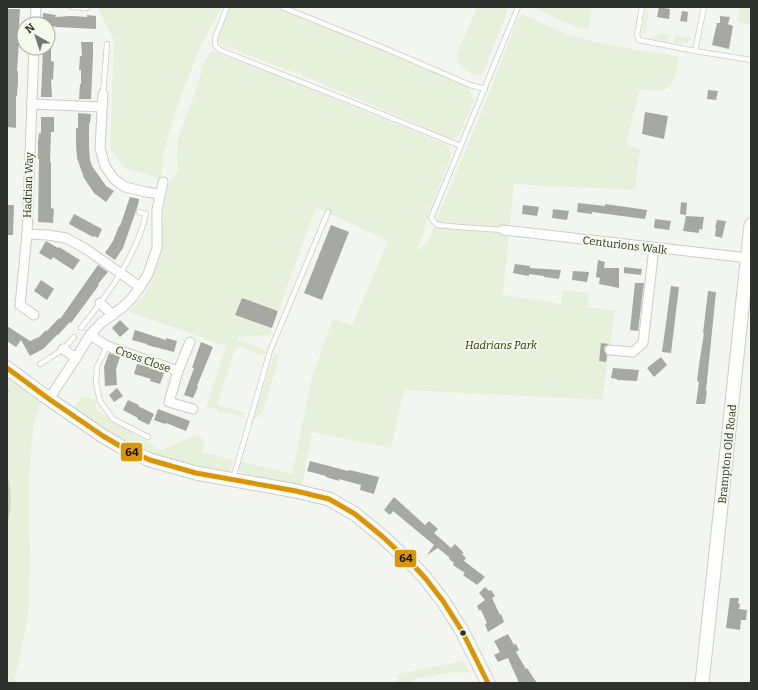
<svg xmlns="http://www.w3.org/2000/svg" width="758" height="690" font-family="Bitter,serif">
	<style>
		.green { fill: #e7f0db }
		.water { fill: #cbd7b8 }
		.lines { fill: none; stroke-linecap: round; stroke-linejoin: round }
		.stream { stroke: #cbd7b8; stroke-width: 2.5 }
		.building { fill: #a7a8a4 }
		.lane-casing { stroke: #cbcdc8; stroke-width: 6 }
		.street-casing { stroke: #cbcdc8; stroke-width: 11 }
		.secondary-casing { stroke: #cbcdc8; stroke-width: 15 }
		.lane { stroke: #fdfefd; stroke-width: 4.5 }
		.street { stroke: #fdfefd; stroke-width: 9 }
		.secondary { stroke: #fdfefd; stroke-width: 13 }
		.bus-1-casing { stroke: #f4faec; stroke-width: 8 }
		.bus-1 { stroke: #d99507; stroke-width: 5 }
		.bus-dot { fill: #2f322c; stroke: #f4faec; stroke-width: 1.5 }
		.labels { text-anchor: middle; stroke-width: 4; stroke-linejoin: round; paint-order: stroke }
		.street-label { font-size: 11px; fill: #2f322c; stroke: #f4faec }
		.park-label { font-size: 11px; font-style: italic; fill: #273505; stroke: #f4faec }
		.line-badge { stroke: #f4faec; stroke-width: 1.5 }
		.pale-badge-label { font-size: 11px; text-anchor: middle; font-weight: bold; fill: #111 }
	</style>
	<rect width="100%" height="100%" fill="#f3f6f0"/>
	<g class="green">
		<path d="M97,7H222L200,47L179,101L164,151L161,179L125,168L110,149L114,41Z"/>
		<path d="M229,7H274L387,52L461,84L468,87L474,101L462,129L457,137L452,139L442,137L419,125L304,76L221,45L218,41L217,35Z"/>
		<path d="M477,7H509L482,75C470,75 457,68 457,55Z"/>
		<path d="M533,7H592L588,29C568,26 551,15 533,7Z"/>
		<path d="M647,7H649L645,35C640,28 645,16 647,7Z"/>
		<path d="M740,7H751V24L750,25L737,22Z"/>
		<path d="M522,14L569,35L613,46L676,56L679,57C677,67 675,88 663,90C656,91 647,89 640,89L626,144L640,149L635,190L514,184L503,295L561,304L563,290L589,293L588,307L615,311L602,400L404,390L391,448L312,432L302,485L296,488L240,472V461L292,474L312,377L333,319L352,325L388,241L316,207L279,310L242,298L235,315L272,328L270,335L238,337L237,340L265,350V354L262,355L241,347L235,349L217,404L245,413L243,417L224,412L222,413L218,412L216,408H206L226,346L129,312L145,294L162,253L164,201L170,182L178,170L177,156L178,139L196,90L203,65L210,52H215L282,78L441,142L448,146L451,157L427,217L424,233L416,250L427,243L485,103L517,21Z"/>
		<path d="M661,33L669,34L668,42L653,39Z"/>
		<path d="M675,35L693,39L685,44L674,43Z"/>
		<path d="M276,353L279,355V358L263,411L258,417L253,419L274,355Z"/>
		<path d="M7,378L41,403L34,421L29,475V511L30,571L29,585V606L25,632L14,683H7Z"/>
		<path d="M81,397L95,399L97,411L161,450L198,434L205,442L202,452L233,460L231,469L224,473L206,470L145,453L87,417L74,408Z"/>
		<path d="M463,661L470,672L445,673L414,679L413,683H397L398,674Z"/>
	</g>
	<path class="water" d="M7,480L9,481C11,495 12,510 7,524Z"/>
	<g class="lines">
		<path class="stream" d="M7,391H8"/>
	</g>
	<g class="building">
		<path d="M659,7L670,9L669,19L657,17Z"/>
		<path d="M7,9H20L18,42H19L17,71H18V82L17,96H16V128L7,127V34L8,18H7Z"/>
		<path d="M682,11L688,12L687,22L680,21Z"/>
		<path d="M43,13L56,15L55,17L71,16L87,17V15L96,16V29L57,27L48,25V24H42Z"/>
		<path d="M720,16L730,17L728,24L733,26L729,49L712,45L717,23H720Z"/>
		<path d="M81,42H93V57L91,99H79L80,84H81V70H79L80,56H82Z"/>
		<path d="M43,48H51V61L54,62L53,80L51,79L52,97H41Z"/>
		<path d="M708,90L718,91L716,100L707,99Z"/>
		<path d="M645,112L668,116L664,139L642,134Z"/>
		<path d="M78,113L91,114L90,123H89V147L90,160L92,166L106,186L114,191L106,202L94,193L84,178L77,158L76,145V128H78Z"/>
		<path d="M41,117H54V132H51L50,162H51V208L54,209L53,223L38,222L39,159H38V142L39,133H41Z"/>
		<path d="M130,197L139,199L138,205L123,248L115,260L105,253L113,241L119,226H120Z"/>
		<path d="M681,202L687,203L686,215L680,214Z"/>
		<path d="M578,203L605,206V204L647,210L645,219L592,212V214L577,212Z"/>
		<path d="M7,205H14L13,235H7Z"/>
		<path d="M523,205L539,207L537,216L522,214Z"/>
		<path d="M553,209L569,211L567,220L552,218Z"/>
		<path d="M74,214L102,229L98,238L94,236L93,237L69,224Z"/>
		<path d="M686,216L704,217L702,230L699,229V233L683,231Z"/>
		<path d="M655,219L671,221L669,230L654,228Z"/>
		<path d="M717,220L726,221L722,238L715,236L716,228H715Z"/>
		<path d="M331,225L349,232L322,300L304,293Z"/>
		<path d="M46,241L58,248L59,247L80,260L73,270L53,257L51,260L39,253Z"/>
		<path d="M598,260L605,262L604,268H619V288L599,284L600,278L596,277Z"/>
		<path d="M515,264L530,266V268L561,270L559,279L544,277V276L529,274V276L513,273Z"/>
		<path d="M98,265L108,272L98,284L99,285L71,323L70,322L58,335H57L43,349L30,356L21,340L16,347L7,341V326L30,341L39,337L46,330L47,331L59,318L60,319Z"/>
		<path d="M624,267L642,269L641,275L624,273Z"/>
		<path d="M573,271L589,272L587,282L572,280Z"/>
		<path d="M41,280L54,289L47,300L34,291Z"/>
		<path d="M635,283H644L638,331L630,330Z"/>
		<path d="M671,286L679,287L671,353L662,352Z"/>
		<path d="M708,291L716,292L706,391H707L705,404H696L699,382L697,381L699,365L704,333H703Z"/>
		<path d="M242,298L278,311L272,328L235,315Z"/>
		<path d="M120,320L129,329L120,337L112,328Z"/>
		<path d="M135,330L166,340V338L177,341L174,352L147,345V344L132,340Z"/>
		<path d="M201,342L213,347L197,386L198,387L193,398L184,395L194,368H192Z"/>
		<path d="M601,343L609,344L605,346L604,349L605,353L607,355L606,362L599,361Z"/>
		<path d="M109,353L120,357L116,369L117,385L105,386L104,367Z"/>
		<path d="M661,357L667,365L654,377L647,368Z"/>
		<path d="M137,364L149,367V368L164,373L160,384L150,381L151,379L134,374Z"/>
		<path d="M613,368L639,370L637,381L617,380V379L611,378Z"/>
		<path d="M117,388L123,396L114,402L109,395Z"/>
		<path d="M128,400L139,405L138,406L154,414L149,425L137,419L138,418L123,410Z"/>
		<path d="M158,409L190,421L186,431L166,423L165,424L154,420Z"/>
		<path d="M310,461L348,471L349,470L379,477L374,494L360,490L361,485L339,479V481L326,477V476L307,471Z"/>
		<path d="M394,497L425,525L429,521L438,529L434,533L451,548L455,544L464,553L462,554L466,558L464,561L485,577L477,585L463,575L465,573L453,565L454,563L449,559L450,558L438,548L427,555L434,545L393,511L390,515L384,510Z"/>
		<path d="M485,587L489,591L491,590L495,596L492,598L500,615L501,614L504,622L488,632L485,624L487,623L481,610H479L477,606L485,600L479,593Z"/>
		<path d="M730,598H739L738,603L740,604L739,609L747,610L746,620H741L740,630L726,628Z"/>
		<path d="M508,634L514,645L516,644L519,650L516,652L526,669L527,668L537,683H519L508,658L498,662L494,655L500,652L494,641Z"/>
	</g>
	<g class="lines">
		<g class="lane-casing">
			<g id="lane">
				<path d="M71,7L87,8"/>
				<path d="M227,7L215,38V45L220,50L357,104L461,146"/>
				<path d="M282,7L384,48L470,85L485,89"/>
				<path d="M642,7L637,35L639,40L695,51L751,60"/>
				<path d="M695,51L704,7"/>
				<path d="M103,94L107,44"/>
				<path d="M503,230L459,227L437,225L431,218L518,7"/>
				<path d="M81,328C108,294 136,257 146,214L139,212"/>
				<path d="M107,346L97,367L96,383L100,401L113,419L148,437"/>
				<path d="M40,364L50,358L63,349L74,337"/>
				<path d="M233,479L270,351L328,212"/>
			</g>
		</g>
		<g class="street-casing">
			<g id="street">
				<path d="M35,24L36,7"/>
				<path d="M103,94L100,148L105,166L114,179L125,187L146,192L160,194"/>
				<path d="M31,104L102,107"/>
				<path d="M503,230L748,258"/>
				<path d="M27,234L48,235L66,238L86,249L140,287"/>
				<path d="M100,303L113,315"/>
				<path d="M34,315L20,305L27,234L34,48"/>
				<path d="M90,335L107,346L178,371"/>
				<path d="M190,342L178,371L169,402L193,409"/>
				<path d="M63,349L76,358"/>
				<path d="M610,350L633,352L643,343L654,248"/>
				<path d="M49,399L76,358L90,335L101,323L123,307L132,298L140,287L148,274L157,248V210L163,182"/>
			</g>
		</g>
		<g class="secondary-casing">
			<g id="secondary">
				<path d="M7,368L49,399L103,436L125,449L150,460L196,473L296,491L329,499L355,514L383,537L415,567L426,579L443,601L462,631L488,683"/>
				<path d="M702,683L751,225"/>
			</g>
		</g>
		<use href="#lane" class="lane"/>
		<use href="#street" class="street"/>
		<use href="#secondary" class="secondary"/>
		<g class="bus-1-casing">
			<path id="bus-1" d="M7,368L49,399L103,436L125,449L150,460L196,473L296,491L329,499L355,514L383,537L415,567L426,579L443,601L462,631L488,683"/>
		</g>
		<use href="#bus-1" class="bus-1"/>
	</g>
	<circle class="bus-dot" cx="463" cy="633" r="3.5"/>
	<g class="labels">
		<g class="street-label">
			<text transform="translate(28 185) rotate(-88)" y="4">Hadrian Way</text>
			<text transform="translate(625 245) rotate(7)" y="4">Centurions Walk</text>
			<text transform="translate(143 359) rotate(20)" y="4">Cross Close</text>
			<text transform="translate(727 454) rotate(-84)" y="4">Brampton Old Road</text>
		</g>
		<g class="park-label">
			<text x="501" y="349">Hadrians Park</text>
		</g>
	</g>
	<g class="line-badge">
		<rect x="120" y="442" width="23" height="20" rx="4" fill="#d99507"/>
		<rect x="394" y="549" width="23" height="19" rx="4" fill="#d99507"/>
	</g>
	<g class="pale-badge-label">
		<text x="132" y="456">64</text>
		<text x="406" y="562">64</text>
	</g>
	<rect width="758" height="690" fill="none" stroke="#2f322c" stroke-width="16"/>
	<g transform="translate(36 36) rotate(321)"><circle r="19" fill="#f4faec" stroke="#a5aa9f"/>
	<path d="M0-3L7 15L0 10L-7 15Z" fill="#747771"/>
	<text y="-6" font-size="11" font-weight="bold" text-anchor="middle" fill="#2f322c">N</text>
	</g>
</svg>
